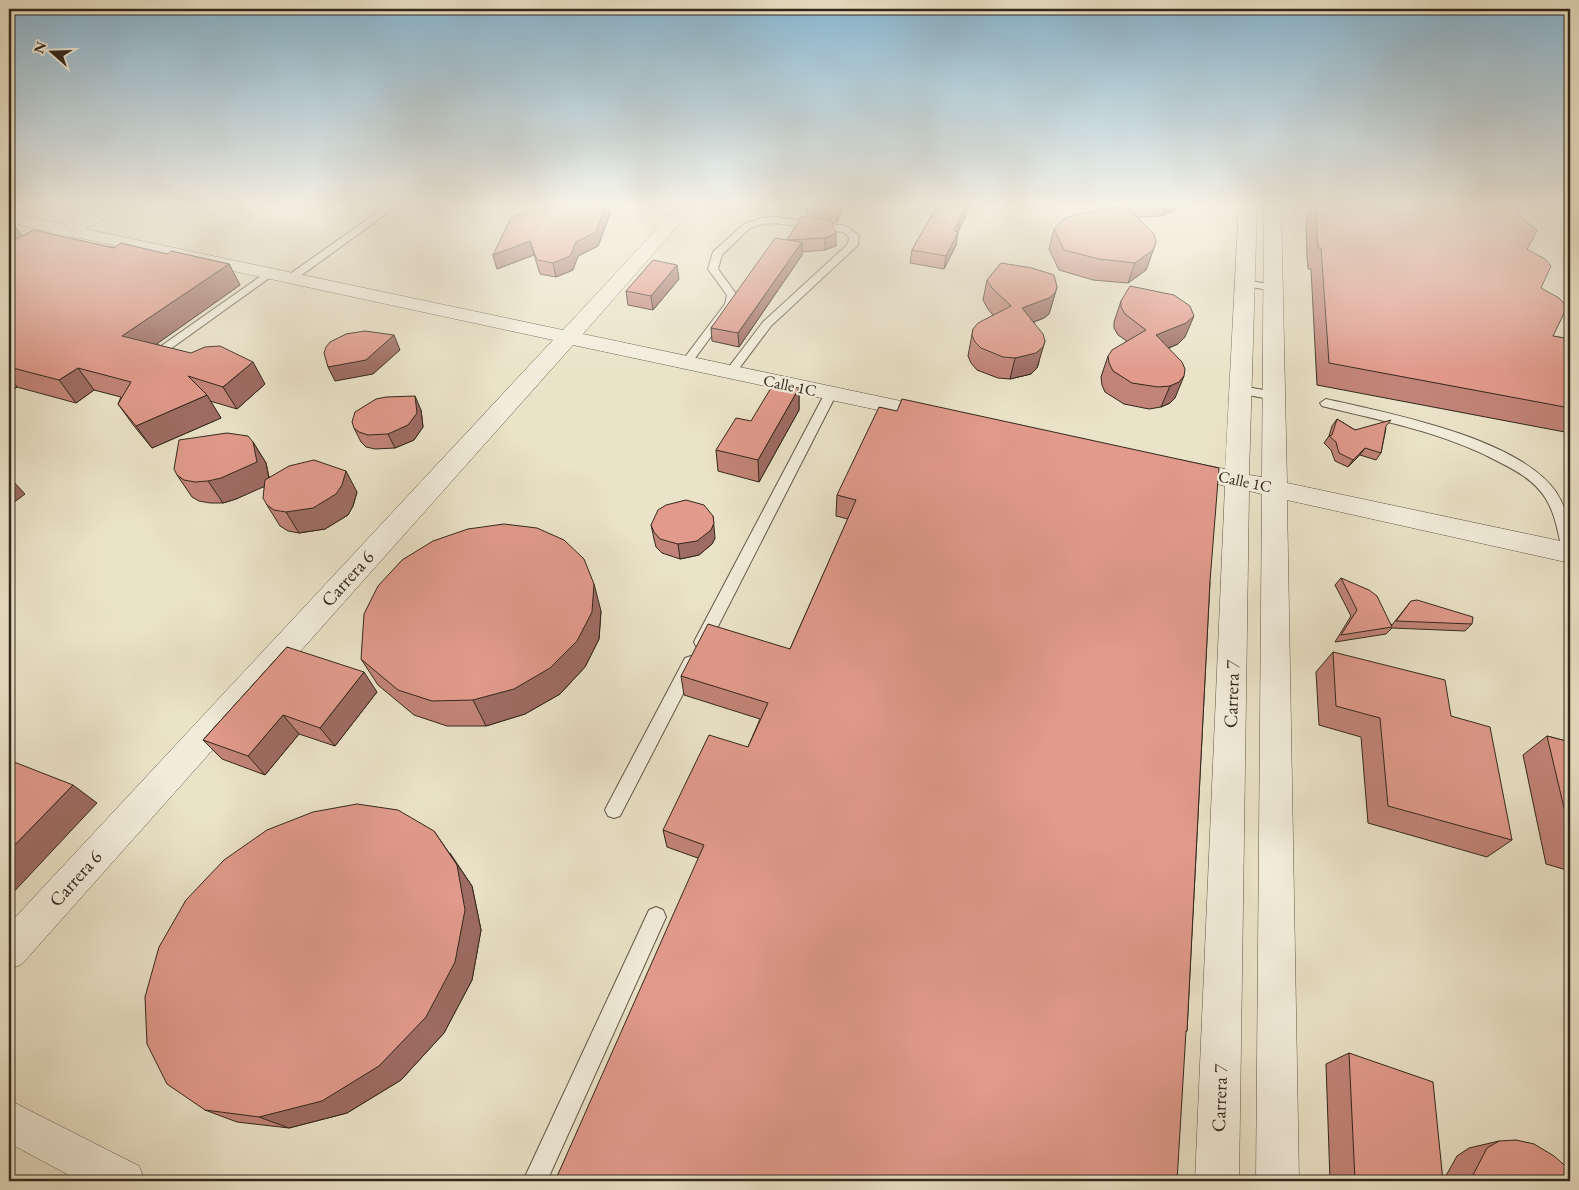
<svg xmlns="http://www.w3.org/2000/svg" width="1579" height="1190" font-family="'EB Garamond',serif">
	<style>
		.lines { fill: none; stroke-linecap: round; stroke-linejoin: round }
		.service-casing { stroke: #615747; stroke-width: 2 }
		.minor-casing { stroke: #615747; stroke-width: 1 }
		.service { fill: #f2eddb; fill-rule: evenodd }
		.minor { fill: #f2eddb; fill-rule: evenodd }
		.wall { fill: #c28478; stroke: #33281c }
		.shaded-wall { fill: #9e6c62; stroke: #33281c }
		.building { fill: #e19a8c; stroke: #33281c }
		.labels { text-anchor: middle; stroke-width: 4.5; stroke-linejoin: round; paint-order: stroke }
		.far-street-label { font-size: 16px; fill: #33281c; stroke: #f2eddb }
		.street-label { font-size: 19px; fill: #33281c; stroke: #f2eddb }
	</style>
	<rect width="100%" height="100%" fill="#ebe3c8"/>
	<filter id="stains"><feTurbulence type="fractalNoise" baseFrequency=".004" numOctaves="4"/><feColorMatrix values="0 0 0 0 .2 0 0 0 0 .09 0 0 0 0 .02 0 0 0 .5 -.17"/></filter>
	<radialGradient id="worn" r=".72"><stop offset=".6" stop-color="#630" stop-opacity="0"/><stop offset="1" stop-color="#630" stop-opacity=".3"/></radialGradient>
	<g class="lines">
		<g class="service-casing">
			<g id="service">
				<path d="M386,206H397L295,280H287L286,278L287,276Z"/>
				<path d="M775,217L846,226L859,236L858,245L771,326L735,374L731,376L725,372L763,322L848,244L849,237L843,232L775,223L763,224L750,228L722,255L718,269L737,295L735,304L690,365H682L680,363L682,361L725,304L727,295L708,269L713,252L744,224L762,218Z"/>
				<path d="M268,271L272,272L273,274L272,276L162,355H154L152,353L154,351Z"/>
				<path d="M1245,280L1274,285L1279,288L1274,291L1241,285L1240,283L1241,281Z"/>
				<path d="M1241,386L1275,392L1281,396L1275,400L1237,393L1235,390Z"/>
				<path d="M831,389L837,393L708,646L702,648L696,646L694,642L696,638L825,393Z"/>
				<path d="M1326,399C1388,413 1519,438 1556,492C1570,513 1570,534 1570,558L1565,557L1563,553C1558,535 1556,515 1546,499C1535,481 1517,471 1499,462C1443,432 1382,421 1322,406L1320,403Z"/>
				<path d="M691,656L697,658L699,663L620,816L614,818L608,816L605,810L608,804L685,658Z"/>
				<path d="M656,907L663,910L666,917L547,1181H523L649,910Z"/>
			</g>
		</g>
		<g class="minor-casing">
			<g id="minor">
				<path d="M100,206H122L119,210L85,229L563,330L678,206H695L583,334L934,408L942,410L945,415L942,420L934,422L573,345L22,964L9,970V924L553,340L71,236L16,267L9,269V256L52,232L9,223V213L66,225Z"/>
				<path d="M1239,206H1257L1249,475L1262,477L1264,206H1281L1287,483L1570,543V563L1287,500L1299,1181H1256L1262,494L1249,491L1239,1181H1195L1225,486L1172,474L1169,468L1172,462L1181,460L1225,469Z"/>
				<path d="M9,1100L139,1166L145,1181H80L9,1143Z"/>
			</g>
		</g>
		<use href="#service" class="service"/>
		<use href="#minor" class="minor"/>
	</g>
	<g class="wall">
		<path d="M789,206H842L841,215L836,223L832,222L836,246L825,250L802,252V255L739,347L712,341L711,328L807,216V209Z"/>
		<path d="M937,206H970L958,232L956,245L944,269L910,263L912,250Z"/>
		<path d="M1099,206H1181L1172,212L1161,216L1137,217L1156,242L1146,270L1128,283L1093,280L1059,270L1049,249L1054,229L1101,210Z"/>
		<path d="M1313,206H1523L1518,214L1527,249L1541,288L1553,336L1570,339V433L1317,385L1311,269H1308L1307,257L1306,219Z"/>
		<path d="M1567,206H1570V225L1567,221Z"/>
		<path d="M531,209L574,211H611L598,246L578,256L573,270L556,277L540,274L534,255L497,269L493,255Z"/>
		<path d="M9,218L22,236L167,254L229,264L240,285L156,344L265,384L237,409L210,401L221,418L152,448L134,426L118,404L121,397L94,390L76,403L17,387L9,393Z"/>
		<path d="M679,279L653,310L628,305L626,291Z"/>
		<path d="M987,280L1057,287L1049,314L1044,318L1034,322L1039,362L1037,368L1031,374L1010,379L998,378L977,370L971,363L968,356L973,329L993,315L988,309L983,300Z"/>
		<path d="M1121,301L1185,337L1178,344L1169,348L1175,398L1170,403L1161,407L1149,409L1124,404L1105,392L1102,385L1101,377L1108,356L1127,341L1118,335L1114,328V322Z"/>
		<path d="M799,388V410L759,482L718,471L716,450Z"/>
		<path d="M421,410L423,427L414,440L395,448L375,449L366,447L361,442L354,428Z"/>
		<path d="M1337,419L1355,430L1386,428L1381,453L1376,460L1360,455L1348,467L1335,461L1331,450L1324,443L1329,436L1332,426Z"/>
		<path d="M253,442L266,463L269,477L357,492L353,506L348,515L325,529L299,533L288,531L280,526L267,505L264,486L236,499L223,503H210L199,501L192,497L177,475Z"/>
		<path d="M837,495L1210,581L1187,1031L1185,1032L667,847L663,830L748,747L760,719L684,695L681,676L790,649L848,519L836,516Z"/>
		<path d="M651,525L715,538L712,544L699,555L680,559L662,553L656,547L654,539Z"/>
		<path d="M1341,578L1392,625L1411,601L1472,624L1465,631L1392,628L1386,634L1335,642L1351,616L1335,585Z"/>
		<path d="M601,611L599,639L585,667L560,694L525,714L486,726H447L414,715L378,685L361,659Z"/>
		<path d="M287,647L377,692L335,746L299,734L265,775L222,759L203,740Z"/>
		<path d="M1333,652L1451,716L1512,840L1487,857L1368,823L1361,737L1319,725L1316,672Z"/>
		<path d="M1547,736L1570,742V871L1546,864L1523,755Z"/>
		<path d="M450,853L472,886L481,930L472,980L444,1033L401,1080L347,1113L289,1128L237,1122L205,1110Z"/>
		<path d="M1349,1053L1443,1181L1457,1156L1469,1148L1499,1141L1570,1181H1330L1326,1064Z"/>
	</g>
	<g class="shaded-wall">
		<path d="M605,206H610L611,211L598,246L578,256L573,270L556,277L553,263L576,242Z"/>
		<path d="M841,206H842L841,215L836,223L837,212Z"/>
		<path d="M966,206H970L956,236L958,232L956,245L944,269L946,256L954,231Z"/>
		<path d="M1164,206H1181L1172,212L1161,216Z"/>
		<path d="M9,218L24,239L9,255Z"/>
		<path d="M836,233V246L825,250V238Z"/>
		<path d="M530,241L534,255L497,269L493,255Z"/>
		<path d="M802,242V255L739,347L738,333Z"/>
		<path d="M1156,242L1146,270L1128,283L1135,263Z"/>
		<path d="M229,264L240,285L137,358L122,336Z"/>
		<path d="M677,265L679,279L653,310L651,296Z"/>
		<path d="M1057,287L1049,314L1044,318L1017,328L1022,308Z"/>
		<path d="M1194,316L1185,337L1178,344L1148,356L1156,335Z"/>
		<path d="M394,335L400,350L373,374L335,381L328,367Z"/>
		<path d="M1045,341L1037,368L1031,374L1010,379L1015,358Z"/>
		<path d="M253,362L265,384L237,409L223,387Z"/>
		<path d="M78,368L94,390L76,403L59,380Z"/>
		<path d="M1184,376L1175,398L1170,403L1161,407L1170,386Z"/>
		<path d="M9,377L17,387L9,393Z"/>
		<path d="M799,388V410L759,482L758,460Z"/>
		<path d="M207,395L221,418L152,448L136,426Z"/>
		<path d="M415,396L421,410L423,427L414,440L395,448L388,434Z"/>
		<path d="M253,442L266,463L270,484L236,499L223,503L208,481Z"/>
		<path d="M1365,448L1360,455L1348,467L1353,460Z"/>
		<path d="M346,471L357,492L353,506L348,515L325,529L299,533L286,512Z"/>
		<path d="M9,477L25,494L9,506Z"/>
		<path d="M713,516L715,538L712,544L699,555L680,559L678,544Z"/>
		<path d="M594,584L601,611L599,639L585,667L560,694L525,714L486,726L473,700Z"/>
		<path d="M364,672L377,692L335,746L320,728Z"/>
		<path d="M283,715L299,734L265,775L248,756Z"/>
		<path d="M73,785L97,803L9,897V851Z"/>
		<path d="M434,831L472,886L481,930L472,980L444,1033L401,1080L347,1113L289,1128L259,1117Z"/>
	</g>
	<g class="building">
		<path d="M532,206H571L574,211L587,206H605L596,232L576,242L570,256L553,263L537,260L530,241L493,255L511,218L531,209Z"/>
		<path d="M809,206H841L837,212L807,208Z"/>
		<path d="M937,206H966L954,231L958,232L946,256L912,250Z"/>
		<path d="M1126,206L1154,234L1156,242L1153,250L1135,263L1099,259L1064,250L1054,229L1064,219L1075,214Z"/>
		<path d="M1316,206H1523L1518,214L1537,231L1527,249L1545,259L1551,266L1541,288L1559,298L1567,307L1553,336L1570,339V408L1329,363L1321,248H1318L1317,236Z"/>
		<path d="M802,216L831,220L836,233L825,238L788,240L802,242L738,333L711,328L775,238L787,240Z"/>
		<path d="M34,230L114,248L121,243L167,254L171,251L229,264L122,336L191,353L205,347L220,346L253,362L223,387L188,376L207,395L136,426L118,404L131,382L78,368L59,380L9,367V243Z"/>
		<path d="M653,260L677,265L651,296L626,291Z"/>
		<path d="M1001,263L1032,268L1054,275L1057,287L1055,293L1049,298L1022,308L1043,334L1045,341L1043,347L1036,353L1015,358L1003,357L981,348L975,342L972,335L973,329L978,323L1011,306L992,288L987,280Z"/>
		<path d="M1130,286L1174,295L1190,306L1194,316L1186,323L1156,335L1182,362L1185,369L1184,376L1179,382L1170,386L1158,387L1132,383L1113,371L1109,363L1108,356L1112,350L1146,330L1125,314L1121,307V301Z"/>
		<path d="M365,331L394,335L366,360L328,367L324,353L326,347L330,342L346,334Z"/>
		<path d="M774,383L799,388L758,460L716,450L736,418L751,421Z"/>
		<path d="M415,396L417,413L408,425L388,434L368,435L359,432L354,428L352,422L355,412L376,399L386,397Z"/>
		<path d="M902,399L1219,468L1210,581L1187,1031H1186L1177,1181H555L704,845L663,830L709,735L748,747L768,703L681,676L708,624L790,649L856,500L837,495L879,407L897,411Z"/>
		<path d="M1337,419L1355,430L1391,420L1386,426L1381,453L1365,448L1353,460L1339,453L1336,442L1329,436L1332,435Z"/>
		<path d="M227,433L248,436L253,442L257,462L221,478L208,481L195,482L184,480L177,475L174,469L179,440Z"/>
		<path d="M314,460L346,471L342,485L336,494L313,508L286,512L274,510L267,505L263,498L265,480L289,466Z"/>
		<path d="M686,500L704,505L713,516L714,523L711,530L697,541L678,544L660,539L654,532L651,525L658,510L666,505Z"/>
		<path d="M504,524L537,528L564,540L584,559L594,584L592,612L577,641L550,668L514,689L473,700L432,701L398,690L361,659L364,614L378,586L402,560L433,541L468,529Z"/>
		<path d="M1341,578L1369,590L1377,596L1392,627L1341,635L1357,610Z"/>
		<path d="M1417,600L1473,617L1472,624L1396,621L1411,601Z"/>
		<path d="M287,647L364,672L320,728L283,715L248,756L203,740Z"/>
		<path d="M1333,652L1445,680L1451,716L1490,727L1512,840L1388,806L1380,718L1336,706Z"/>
		<path d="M1547,736L1570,742V833Z"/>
		<path d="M9,760L73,785L9,851Z"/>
		<path d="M357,804L398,810L434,831L457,865L465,910L455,962L426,1017L379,1066L322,1101L259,1117L205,1110L167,1084L147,1044L145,997L159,947L186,900L224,860L267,830L313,812Z"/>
		<path d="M1349,1053L1433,1082L1443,1181H1355Z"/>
		<path d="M1516,1140L1534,1144L1554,1156L1570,1170V1181H1474L1472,1177L1487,1148L1499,1141Z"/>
	</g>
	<linearGradient id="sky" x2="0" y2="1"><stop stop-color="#88b8d4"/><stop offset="0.55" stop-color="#f6f2e6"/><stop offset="1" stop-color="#f6f2e6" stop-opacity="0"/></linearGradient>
	<rect width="1579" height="372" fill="url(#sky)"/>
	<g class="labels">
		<g class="far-street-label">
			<text transform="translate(790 385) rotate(12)" y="6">Calle 1C</text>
			<text transform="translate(1245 481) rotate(12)" y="6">Calle 1C</text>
		</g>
		<g class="street-label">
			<text transform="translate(347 578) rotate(-48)" y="7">Carrera 6</text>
			<text transform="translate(1231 694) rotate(-88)" y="7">Carrera 7</text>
			<text transform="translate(75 878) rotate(-48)" y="7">Carrera 6</text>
			<text transform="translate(1219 1098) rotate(-88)" y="7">Carrera 7</text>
		</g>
	</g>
	<rect width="1579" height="1190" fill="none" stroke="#ebe3c8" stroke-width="30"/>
	<rect x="10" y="10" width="1559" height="1170" fill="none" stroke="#33281c" stroke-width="2.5"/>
	<rect x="15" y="15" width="1549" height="1160" fill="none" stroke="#33281c"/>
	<g transform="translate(52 52) rotate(290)" stroke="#f2eddb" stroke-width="4" paint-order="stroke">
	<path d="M0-4L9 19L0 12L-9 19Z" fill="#33281c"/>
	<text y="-8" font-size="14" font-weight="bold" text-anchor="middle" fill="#33281c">N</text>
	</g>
	<rect width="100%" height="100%" filter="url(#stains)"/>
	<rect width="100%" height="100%" fill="url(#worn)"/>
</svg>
